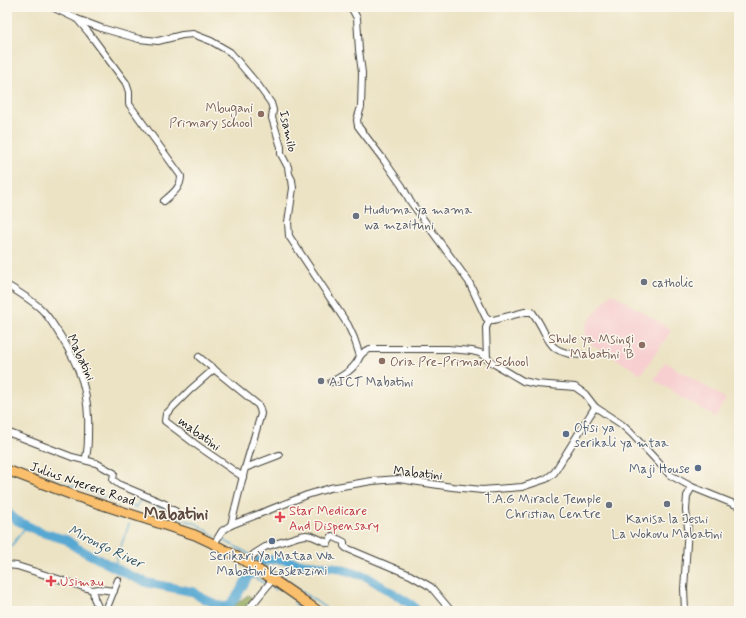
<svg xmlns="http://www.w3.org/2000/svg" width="746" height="618" font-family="Mynerve,sans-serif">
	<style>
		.built { fill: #f7cfd0 }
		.forest { fill: #8ca455; stroke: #546038 }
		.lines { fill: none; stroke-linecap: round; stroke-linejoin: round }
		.stream { stroke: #57a8d2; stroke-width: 1.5 }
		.river { stroke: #57a8d2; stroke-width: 9 }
		.minor-casing { stroke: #3b3a35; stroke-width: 8 }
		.highway-casing { stroke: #3b3a35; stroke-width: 11 }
		.minor { stroke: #fff; stroke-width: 6 }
		.highway { stroke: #f9bf6d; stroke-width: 9 }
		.education-dot { fill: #8d6e63; stroke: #fbf7ec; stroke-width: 1.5 }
		.worship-dot { fill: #6b7280; stroke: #fbf7ec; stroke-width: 1.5 }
		.service-dot { fill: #5c6f8a; stroke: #fbf7ec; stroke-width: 1.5 }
		.health-dot { fill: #e0444e; stroke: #fbf7ec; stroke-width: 1.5 }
		.labels { text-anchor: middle; stroke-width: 3; stroke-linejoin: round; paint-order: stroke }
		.education-label { font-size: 13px; fill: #785e54; stroke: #fbf7ec; text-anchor: end }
		.street-label { font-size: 13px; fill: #1c1c1c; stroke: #fbf7ec }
		.worship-label { font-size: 13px; fill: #5b616d; stroke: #fbf7ec; text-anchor: start }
		.service-label { font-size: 13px; fill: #4e5e75; stroke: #fbf7ec; text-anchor: start }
		.health-label { font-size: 13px; fill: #be3a42; stroke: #fbf7ec; text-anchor: start }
		.water-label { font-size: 14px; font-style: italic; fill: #375b6e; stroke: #fbf7ec }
		.district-label { font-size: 17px; font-weight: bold; fill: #5c483f; stroke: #fbf7ec }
	</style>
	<rect width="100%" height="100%" fill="#fbf7ec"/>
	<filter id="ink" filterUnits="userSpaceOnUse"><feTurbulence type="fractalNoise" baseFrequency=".025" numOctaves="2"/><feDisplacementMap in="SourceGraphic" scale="8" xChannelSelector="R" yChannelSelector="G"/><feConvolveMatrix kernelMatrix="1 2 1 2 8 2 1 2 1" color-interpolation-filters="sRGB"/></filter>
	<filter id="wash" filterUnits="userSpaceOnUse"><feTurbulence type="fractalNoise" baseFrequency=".012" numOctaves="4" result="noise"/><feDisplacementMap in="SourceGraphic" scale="16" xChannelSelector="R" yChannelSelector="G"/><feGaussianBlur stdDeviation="0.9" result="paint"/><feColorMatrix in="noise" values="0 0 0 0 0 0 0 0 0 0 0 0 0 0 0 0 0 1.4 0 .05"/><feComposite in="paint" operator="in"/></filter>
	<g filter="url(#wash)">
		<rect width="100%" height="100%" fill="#ece3c4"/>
		<g class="built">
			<path d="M611,293L672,330L641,374L585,340V326Z"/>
			<path d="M665,362L726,399L715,417L654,380Z"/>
		</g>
		<path class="forest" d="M248,595L254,599L243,611H227Z"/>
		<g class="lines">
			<g class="stream">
				<path d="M7,463L48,478L71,486H78L99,495L135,507"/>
				<path d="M135,508L140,500L167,509"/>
				<path d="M171,512L174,516L197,524L215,536"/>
				<path d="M221,539L251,555"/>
				<path d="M7,552L27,525"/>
				<path d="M255,557L261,560"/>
				<path d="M263,560L264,565L267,567L330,611"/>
				<path d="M115,567L117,557L129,524"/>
				<path d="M247,578H255L266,584"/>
				<path d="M271,587L276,590"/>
				<path d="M294,603L298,606"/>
				<path d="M303,610L305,611"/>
			</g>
			<g class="river">
				<path d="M7,512L16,520L40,532L67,540L77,548L131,576L148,583L194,592L200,597L220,606L226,607C237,600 243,585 250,573"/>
				<path d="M259,561L279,559L303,564L334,567L367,577L412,605L417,611"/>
			</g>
		</g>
	</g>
	<g filter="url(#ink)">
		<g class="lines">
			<g class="minor-casing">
				<g id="minor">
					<path d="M52,7L77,19L101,28L139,39L158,41L182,35L193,34L211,41L230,52L258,85L271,103L273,110L272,118L281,147V154L288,167L289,174L292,180L293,188L288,222L289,236L348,325L354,338L360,356C355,369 344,375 331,382"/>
					<path d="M351,7L357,18L359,50L362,73L361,107L357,120L358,126L383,159L402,186L410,201L469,282L486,318L489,320H493L525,312H532C552,338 543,353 582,355"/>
					<path d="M78,20L89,33L126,83L129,92V104L181,176C181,188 172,194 164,201"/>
					<path d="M7,285C18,292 30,299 40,308C47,314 53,324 58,332C81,367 90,394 88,436C88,444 88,452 85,460"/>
					<path d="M360,356L365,351L370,349H448L472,351L480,353L496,365L523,381L536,384L575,387L585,394L595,407L621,424L631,433L670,475L692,487L739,506"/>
					<path d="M199,357L258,405L260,409L261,414L245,468L231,525"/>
					<path d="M487,359L486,328L489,320"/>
					<path d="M214,369L190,390L166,414L165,421L198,446L243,477"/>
					<path d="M7,432L72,457L96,463L114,473L113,480L120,485L165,504L168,506V508L175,511"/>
					<path d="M245,468L279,455"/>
					<path d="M214,544L222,531L231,525L307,495L330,488L372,481L399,479L452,487L482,490L522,487L546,479L554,473L595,407"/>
					<path d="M247,563L254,554L265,547L300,536L306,535L312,536L328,543L332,536L344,542V546L346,548L410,575L431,587L451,611"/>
					<path d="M7,565L17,566L93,590L94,598L100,611"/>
					<path d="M93,590L99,589L114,591"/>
					<path d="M106,610L118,580"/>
					<path d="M247,611L273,579"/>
					<path d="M685,611L684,589L688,528L686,510L687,496L692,487"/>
				</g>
			</g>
			<g class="highway-casing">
				<path id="highway" d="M7,470L75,496L195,535C240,555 279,583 318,611"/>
			</g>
			<use href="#minor" class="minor"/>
			<use href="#highway" class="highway"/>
		</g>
	</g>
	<g class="education-dot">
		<circle cx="261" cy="114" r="4"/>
		<circle cx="642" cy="345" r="4"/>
		<circle cx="382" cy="361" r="4"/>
	</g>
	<g class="worship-dot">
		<circle cx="356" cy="216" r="4"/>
		<circle cx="644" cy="282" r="4"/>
		<circle cx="321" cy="381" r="4"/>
		<circle cx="667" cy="504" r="4"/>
		<circle cx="609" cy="505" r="4"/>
	</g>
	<g class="service-dot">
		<circle cx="566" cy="434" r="4"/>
		<circle cx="698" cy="468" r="4"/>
		<circle cx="272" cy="541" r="4"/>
	</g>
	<g class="health-dot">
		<path d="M278 511h4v4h4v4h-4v4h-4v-4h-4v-4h4z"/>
		<path d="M49 575h4v4h4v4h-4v4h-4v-4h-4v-4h4z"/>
	</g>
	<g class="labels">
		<g class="education-label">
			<text x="253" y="112">Mbugani<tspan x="253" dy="15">Primary school</tspan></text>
			<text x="634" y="343">Shule ya Msingi<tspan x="634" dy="15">Mabatini 'B</tspan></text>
			<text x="390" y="366" text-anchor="start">Oria Pre-Primary School</text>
		</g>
		<g class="street-label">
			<text transform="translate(289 131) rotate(77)" y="5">Isamilo</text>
			<text transform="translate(82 357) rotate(65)" y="5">Mabatini</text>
			<text transform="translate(200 433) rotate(36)" y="5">mabatini</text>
			<text transform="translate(418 472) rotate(6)" y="5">Mabatini</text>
			<text transform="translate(83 483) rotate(19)" y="5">Julius Nyerere Road</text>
		</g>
		<g class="worship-label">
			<text x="364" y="214">Huduma ya mama<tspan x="364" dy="15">wa mzaituni</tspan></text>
			<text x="652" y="287">catholic</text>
			<text x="329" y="386">AICT Mabatini</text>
			<text x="601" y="503" text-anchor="end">T.A.G Miracle Temple<tspan x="601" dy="15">Christian Centre</tspan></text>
			<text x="667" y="523" text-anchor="middle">Kanisa la Jeshi<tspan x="667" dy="15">La Wokovu Mabatini</tspan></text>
		</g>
		<g class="service-label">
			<text x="574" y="432">Ofisi ya<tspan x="574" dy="15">serikali ya mtaa</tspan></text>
			<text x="690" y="473" text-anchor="end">Maji House</text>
			<text x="272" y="560" text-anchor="middle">Serikari Ya Mataa Wa<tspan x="272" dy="15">Mabatini Kaskazini</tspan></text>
		</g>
		<g class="health-label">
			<text x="289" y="515">Star Medicare<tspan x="289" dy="15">And Dispensary</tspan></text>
			<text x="60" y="586">Usimau</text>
		</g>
		<g class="water-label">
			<text transform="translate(106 546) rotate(26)" y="5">Mirongo River</text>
		</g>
		<g class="district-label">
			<text x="176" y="519">Mabatini</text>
		</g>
	</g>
	<rect width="746" height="618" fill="none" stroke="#fbf7ec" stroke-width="24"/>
</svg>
